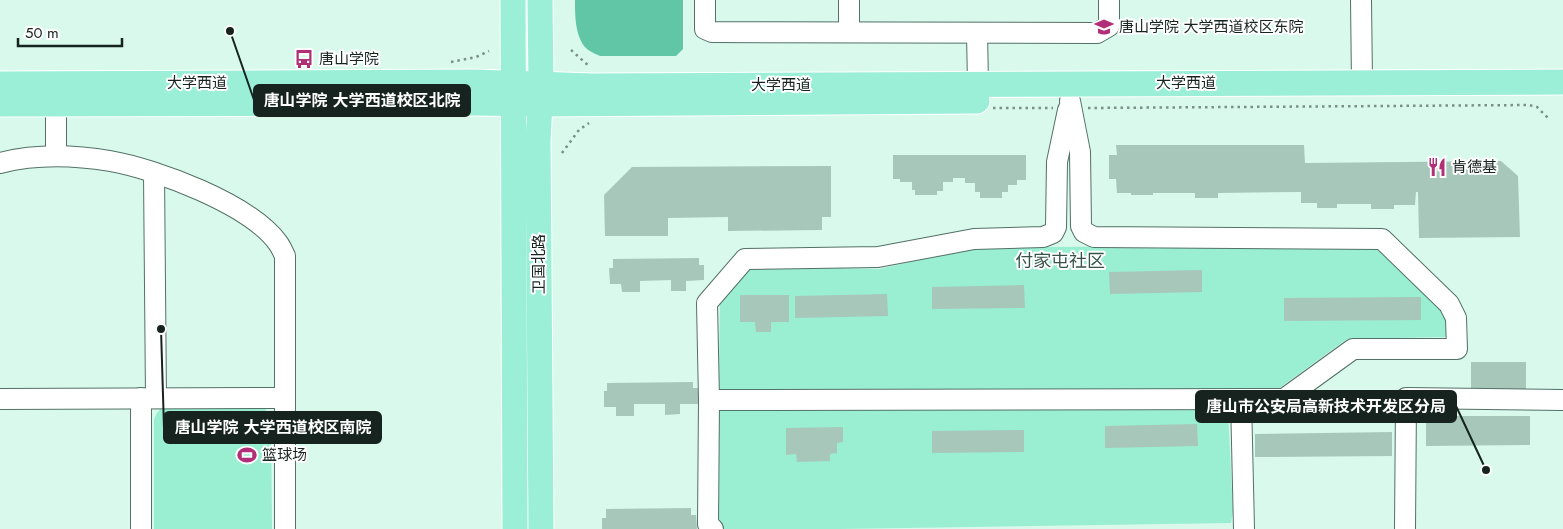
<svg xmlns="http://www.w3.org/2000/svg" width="1563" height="529" font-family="Jost,'Noto Sans SC',sans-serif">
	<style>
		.green { fill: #9aeed1 }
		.forest { fill: #60c6a6 }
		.building { fill: #a7c7bb }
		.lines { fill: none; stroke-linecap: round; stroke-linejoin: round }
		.minor-casing { stroke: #537166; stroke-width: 22 }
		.major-casing { stroke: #fff; stroke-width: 27 }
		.path { stroke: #799087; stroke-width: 2.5; stroke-dasharray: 2.5 4; stroke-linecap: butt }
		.minor { stroke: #fff; stroke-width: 20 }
		.major { stroke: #9befd7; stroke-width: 25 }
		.labels { text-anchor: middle; stroke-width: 4; stroke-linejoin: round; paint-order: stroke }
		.poi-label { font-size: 15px; fill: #16231e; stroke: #fff; text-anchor: start }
		.street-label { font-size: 15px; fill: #16231e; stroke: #fff }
		.quarter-label { font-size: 18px; fill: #37544a; stroke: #fff }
		.leader { fill: none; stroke: #16231e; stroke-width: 2 }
		.callout-dot { fill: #16231e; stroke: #fff; stroke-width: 2 }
		.callout { fill: #16231e; stroke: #16231e; stroke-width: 2 }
		.callout-label { font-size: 16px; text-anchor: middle; font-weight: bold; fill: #fff }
	</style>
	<rect width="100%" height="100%" fill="#d8f9ec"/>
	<g class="green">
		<path d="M1374,245L1448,317L1446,337L1347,339L1278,389L1227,391L1233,512L1231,523L839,529H724L717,520L720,299L748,266L879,269L968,249L1045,247Z"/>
		<path d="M262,406L268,412L271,418L272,529H154V419L157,413L162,407Z"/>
	</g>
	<path class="forest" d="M575,0H683V49L676,56H600C593,53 584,49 581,41C575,29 575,13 575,0Z"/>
	<g class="building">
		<path d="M1116,145H1304L1305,163L1501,161L1518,176L1520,237L1419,238L1418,192H1416L1415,205H1394V209H1371V204H1337V208H1317V203H1301V192L1218,193V198H1195V193H1153V195H1131V193H1117L1116,179H1109V155H1117Z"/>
		<path d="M893,155H1026V180H1017V185H1008V192H1002V198H980V192H975V183H965V178H953V182H943V191H937V195H915V190H912V182H900V179H893Z"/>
		<path d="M831,166V217H822V230L728,231V217L668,218V236H605L604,195L632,167Z"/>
		<path d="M699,258V265H704V280L686,281V291H671V280L640,281V292H622L621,284H610L609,268H613V259Z"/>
		<path d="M1202,270V292L1110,294L1109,272Z"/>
		<path d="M1024,285L1025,308L932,309V287Z"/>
		<path d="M887,294L888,316L795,318V296Z"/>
		<path d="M740,295H789V322H771V332H756L755,322H740Z"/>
		<path d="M1421,297V320L1284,321V298Z"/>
		<path d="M1471,362H1526V389H1513V394H1481V388H1471Z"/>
		<path d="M693,382V388H698V404H680V414L665,415V404H634V416H616V407H604V391H607V383Z"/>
		<path d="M1426,416H1530V445L1426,446Z"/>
		<path d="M1197,424L1198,446L1105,448V426Z"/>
		<path d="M843,427V442L837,443V453L830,454V461L797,462L796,454L786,455V428Z"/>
		<path d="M1024,430V452L932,453V431Z"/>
		<path d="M1392,432V456L1255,457V434Z"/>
		<path d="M691,508V515H696L697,529H602V518H606V509Z"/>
	</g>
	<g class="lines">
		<g class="minor-casing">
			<g id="minor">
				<path d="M705,0V29L712,32L1097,33L1109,26V0"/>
				<path d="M849,0V32"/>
				<path d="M1361,0L1362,82"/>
				<path d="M977,33L978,84"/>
				<path d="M56,104V156"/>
				<path d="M0,163C35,154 74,155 110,161C156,169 250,204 278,243C281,247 283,252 285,256V529"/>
				<path d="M154,173L156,398"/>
				<path d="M141,398V529"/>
				<path d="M0,399L284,398"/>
				<path d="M1241,399L1244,529"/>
				<path d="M709,400L1284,399L1353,349H1457L1456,318L1449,304L1382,239L1094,237L1084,232L1081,226L1080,152L1070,101"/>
				<path d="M713,529L708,524L709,400L707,303L745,259L878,257L974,239L1043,237L1053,233L1056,227L1057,162L1068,110"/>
				<path d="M1405,529L1406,398L1563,400"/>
			</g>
		</g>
		<g class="major-casing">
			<g id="major">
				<path d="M513,0L515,529"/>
				<path d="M540,0L541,85L538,141L541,529"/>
				<path d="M0,84L476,82L592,86L1563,82"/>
				<path d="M0,104L475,103L540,104L977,101"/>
			</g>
		</g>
		<g class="path">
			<path d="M571,50L590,67"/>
			<path d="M451,62L476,57L489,51"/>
			<path d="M993,108H1053"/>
			<path d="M1088,108L1529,105L1537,107L1548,118"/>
			<path d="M562,153L579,130L589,123"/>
		</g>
		<use href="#minor" class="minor"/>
		<use href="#major" class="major"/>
	</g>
	<defs>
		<g id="university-bare" transform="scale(1.5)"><path d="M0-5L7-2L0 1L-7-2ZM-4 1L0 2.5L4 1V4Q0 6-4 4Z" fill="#b12e78" stroke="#fff" stroke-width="2.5" paint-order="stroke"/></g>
		<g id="bus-bare" transform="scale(1.5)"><path d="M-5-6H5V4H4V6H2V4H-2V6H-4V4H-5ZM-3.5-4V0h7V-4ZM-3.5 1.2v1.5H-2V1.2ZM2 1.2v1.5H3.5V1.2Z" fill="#b12e78" stroke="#fff" stroke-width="2.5" paint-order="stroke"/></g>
		<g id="restaurant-bare" transform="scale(1.5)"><path d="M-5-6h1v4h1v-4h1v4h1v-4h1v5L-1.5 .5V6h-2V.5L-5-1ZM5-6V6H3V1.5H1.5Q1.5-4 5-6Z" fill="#b12e78" stroke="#fff" stroke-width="2.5" paint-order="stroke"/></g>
		<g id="stadium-bare" transform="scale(1.5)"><path d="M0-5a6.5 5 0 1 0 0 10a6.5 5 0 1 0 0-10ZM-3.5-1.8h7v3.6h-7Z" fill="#b12e78" stroke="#fff" stroke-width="2.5" paint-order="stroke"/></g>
	</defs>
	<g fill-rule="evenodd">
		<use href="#university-bare" x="1104" y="27"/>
		<use href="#bus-bare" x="304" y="59"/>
		<use href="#restaurant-bare" x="1437" y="167"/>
		<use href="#stadium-bare" x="247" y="455"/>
	</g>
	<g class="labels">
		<g class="poi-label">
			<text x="1119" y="32">唐山学院 大学西道校区东院</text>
			<text x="319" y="64">唐山学院</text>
			<text x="1452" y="172">肯德基</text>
			<text x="262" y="460">篮球场</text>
		</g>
		<g class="street-label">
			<text x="197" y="88">大学西道</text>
			<text x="1186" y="88">大学西道</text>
			<text x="781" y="90">大学西道</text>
			<text transform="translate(539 264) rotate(-90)" y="5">卫国北路</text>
		</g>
		<g class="quarter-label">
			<text x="1060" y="267">付家屯社区</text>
		</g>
	</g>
	<path class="leader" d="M230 31L254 100M1486 470L1456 406M161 329L164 428"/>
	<g class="callout-dot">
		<circle cx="230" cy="31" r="5"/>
		<circle cx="1486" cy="470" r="5"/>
		<circle cx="161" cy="329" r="5"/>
	</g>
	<g class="callout">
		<rect x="254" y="85" width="216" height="31" rx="5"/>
		<rect x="1196" y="391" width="260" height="31" rx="5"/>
		<rect x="164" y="412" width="217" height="31" rx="5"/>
	</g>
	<g class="callout-label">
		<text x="362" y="106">唐山学院 大学西道校区北院</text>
		<text x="1326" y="412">唐山市公安局高新技术开发区分局</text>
		<text x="273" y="433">唐山学院 大学西道校区南院</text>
	</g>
	<path d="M18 38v8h104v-8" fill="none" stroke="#16231e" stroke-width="2.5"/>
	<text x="25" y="38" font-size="15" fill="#16231e" stroke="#ffffff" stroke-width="4" paint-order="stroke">50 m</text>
</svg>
